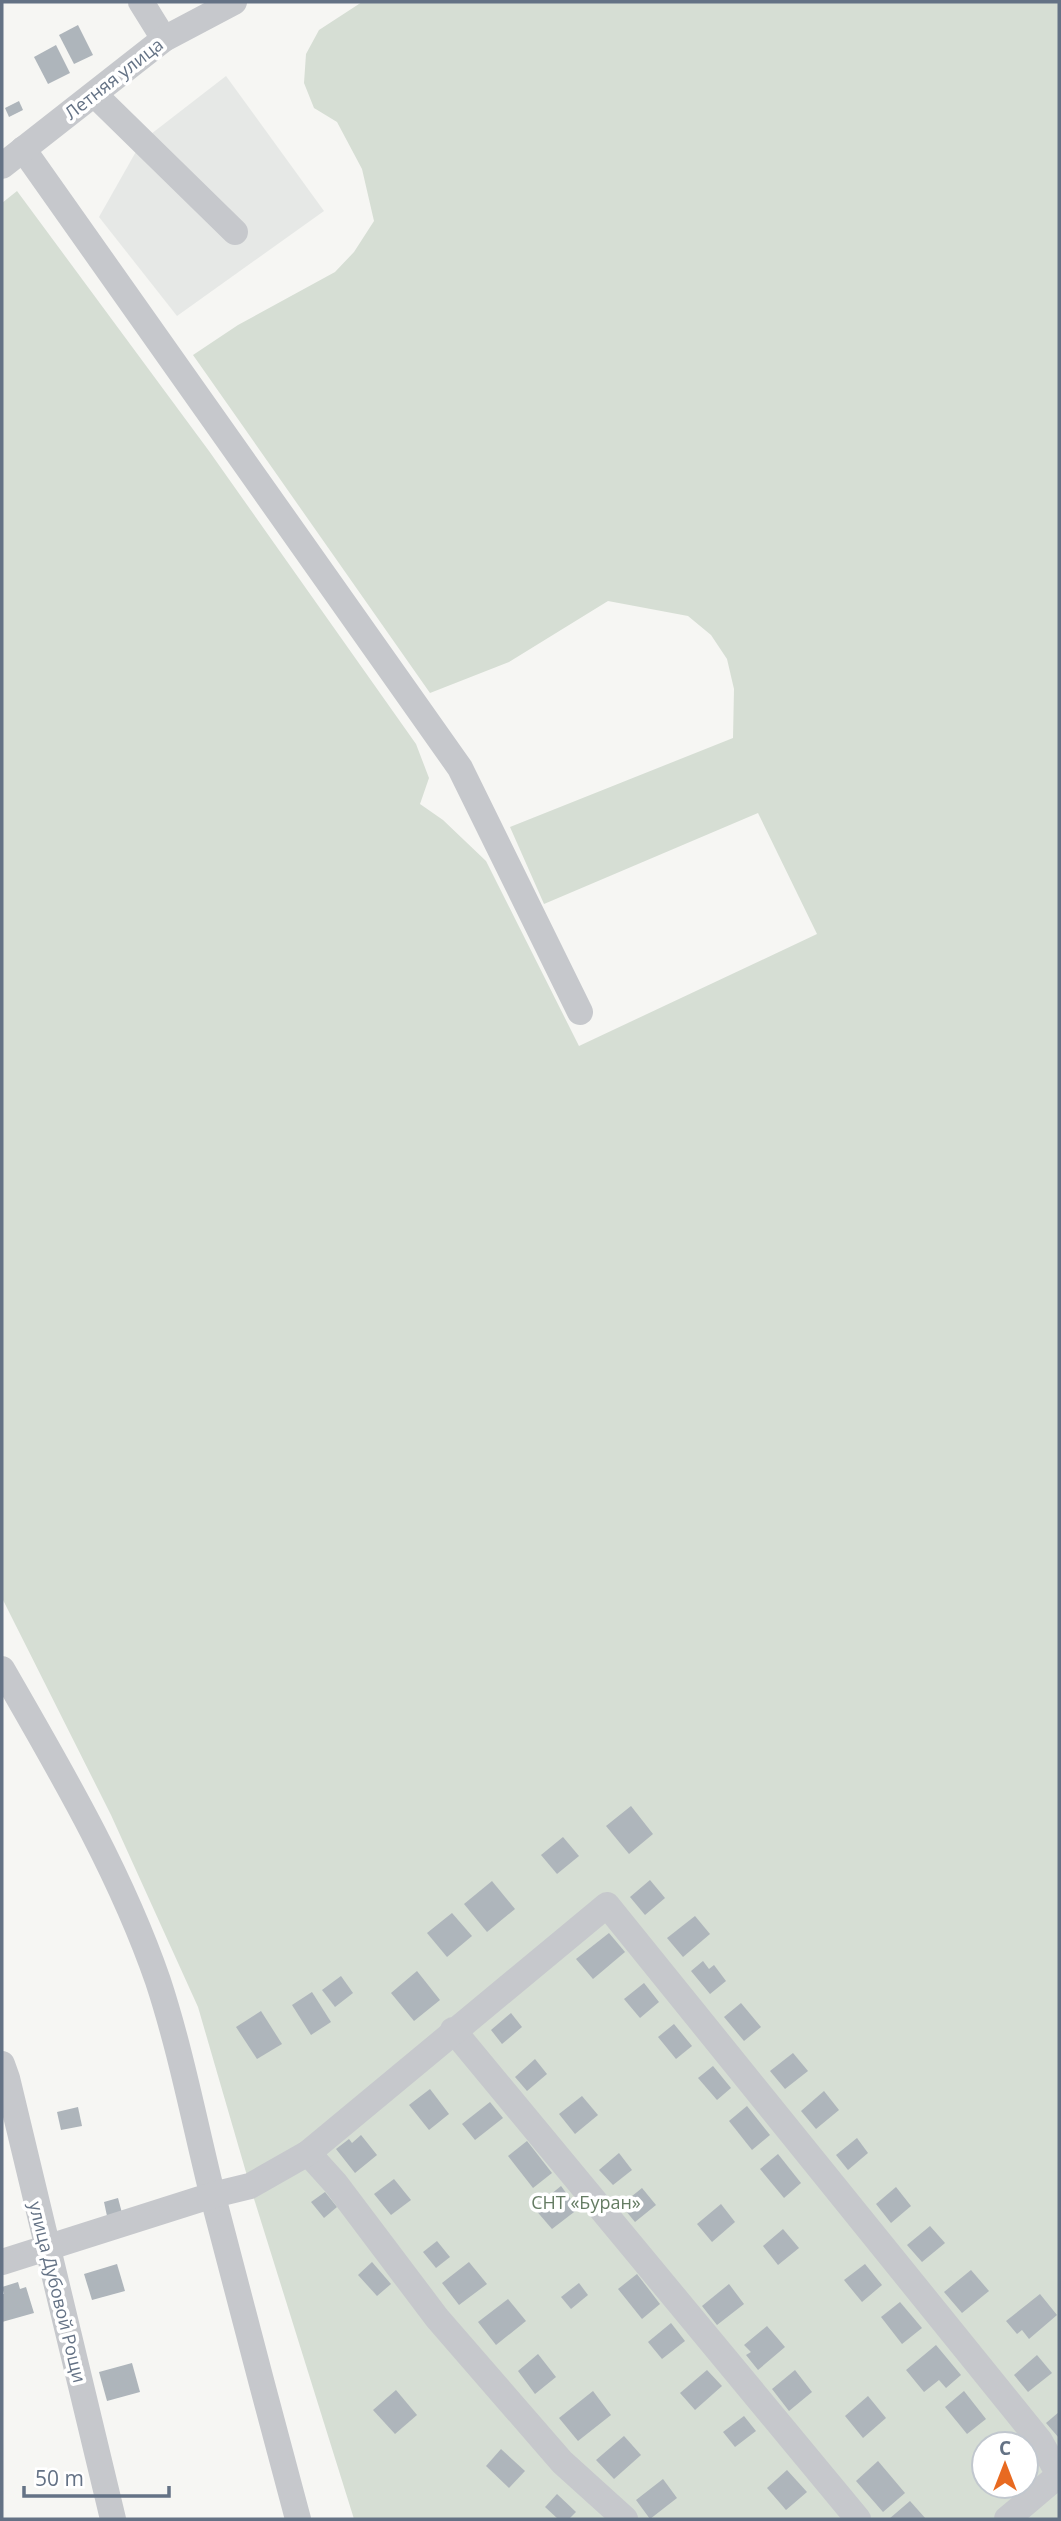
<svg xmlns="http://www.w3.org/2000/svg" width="1061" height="2521" font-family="'Open Sans',sans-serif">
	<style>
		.built { fill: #e6e8e6 }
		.green { fill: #d6ded4; fill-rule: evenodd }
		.building { fill: #aeb5bb }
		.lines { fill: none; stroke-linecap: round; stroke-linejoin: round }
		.minor { stroke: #c6c8cc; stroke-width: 26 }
		.labels { text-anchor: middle; stroke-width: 7; stroke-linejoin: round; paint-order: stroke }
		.street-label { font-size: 18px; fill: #647285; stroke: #fff }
		.park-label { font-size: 18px; fill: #657c63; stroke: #fff }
	</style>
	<rect width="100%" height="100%" fill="#f6f6f3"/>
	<path class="built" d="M226,76L324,211L177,316L99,217L142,141Z"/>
	<path class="green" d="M362,2H1059V2519H354L250,2186L198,2007L111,1815L2,1598V203L17,191L209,451L416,744L429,778L420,804L443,820L486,861L579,1046L817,934L758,813L544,904L510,827L733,738L734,689L727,659L711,635L688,616L608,601L509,662L430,693L193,355L238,325L335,272L354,252L374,221L362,169L337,122L314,108L304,83L306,54L319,30ZM984,2444H1026V2486H984Z"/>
	<g class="building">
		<path d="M78,25L93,55L74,64L59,35Z"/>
		<path d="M56,45L70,73L48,84L34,57Z"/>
		<path d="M19,101L23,110L9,117L5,108Z"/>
		<path d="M631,1806L653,1834L629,1854L606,1826Z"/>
		<path d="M563,1837L579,1856L557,1874L541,1855Z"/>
		<path d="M650,1880L665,1898L645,1915L630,1897Z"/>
		<path d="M492,1881L515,1909L487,1932L464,1904Z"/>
		<path d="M452,1913L472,1936L447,1957L427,1933Z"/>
		<path d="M695,1916L710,1934L683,1957L667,1938Z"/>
		<path d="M609,1933L625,1952L593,1979L576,1959Z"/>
		<path d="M703,1961L709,1969L714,1965L726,1981L710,1994L691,1971Z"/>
		<path d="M417,1971L440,2000L414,2021L391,1993Z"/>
		<path d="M341,1976L353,1993L335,2007L322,1990Z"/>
		<path d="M644,1983L659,2002L640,2018L624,1999Z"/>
		<path d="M312,1992L331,2022L311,2035L292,2005Z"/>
		<path d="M741,2003L761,2027L744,2041L724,2017Z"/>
		<path d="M261,2011L282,2044L257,2059L236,2027Z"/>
		<path d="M511,2013L522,2027L502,2044L491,2030Z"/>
		<path d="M674,2024L692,2046L676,2059L658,2037Z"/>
		<path d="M793,2053L808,2071L785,2089L770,2071Z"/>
		<path d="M535,2059L547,2074L527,2091L515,2077Z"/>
		<path d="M713,2066L731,2088L717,2100L698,2078Z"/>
		<path d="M430,2089L449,2114L429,2130L409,2105Z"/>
		<path d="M824,2091L839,2110L816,2129L801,2111Z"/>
		<path d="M582,2096L598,2115L575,2134L559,2114Z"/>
		<path d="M490,2102L503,2118L475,2140L462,2124Z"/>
		<path d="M747,2106L770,2135L752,2150L729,2121Z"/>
		<path d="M78,2107L82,2126L61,2130L57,2112Z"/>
		<path d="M361,2135L377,2155L355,2173L336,2149L349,2139L352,2143Z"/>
		<path d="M857,2138L868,2153L848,2170L836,2155Z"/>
		<path d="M527,2141L552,2173L533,2188L508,2156Z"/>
		<path d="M619,2153L632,2170L613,2185L599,2170Z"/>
		<path d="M778,2154L801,2183L784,2198L760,2169Z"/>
		<path d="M394,2179L411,2200L391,2215L374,2194Z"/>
		<path d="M561,2186L578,2209L552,2229L534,2208Z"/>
		<path d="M896,2187L911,2206L891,2223L876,2204Z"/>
		<path d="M642,2188L656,2205L635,2222L621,2205Z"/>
		<path d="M325,2192L337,2207L324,2218L311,2202Z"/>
		<path d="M118,2198L122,2213L107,2216L104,2202Z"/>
		<path d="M721,2204L735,2222L712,2242L697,2224Z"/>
		<path d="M930,2226L945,2243L922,2262L907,2245Z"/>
		<path d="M783,2229L799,2248L778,2265L763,2246Z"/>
		<path d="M437,2241L450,2257L436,2268L423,2252Z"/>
		<path d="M372,2262L391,2284L377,2296L358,2275Z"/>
		<path d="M469,2262L487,2284L459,2305L442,2283Z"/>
		<path d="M117,2264L125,2291L92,2300L84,2274Z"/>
		<path d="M865,2264L882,2285L862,2302L844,2280Z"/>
		<path d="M971,2270L989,2291L962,2313L944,2292Z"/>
		<path d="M637,2274L660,2304L642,2319L618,2289Z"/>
		<path d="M18,2282L20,2289L26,2287L34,2313L2,2322V2294H4L2,2287Z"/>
		<path d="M579,2283L588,2295L571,2309L561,2297Z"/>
		<path d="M729,2284L744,2304L717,2325L702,2306Z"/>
		<path d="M1040,2294L1057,2315L1029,2339L1022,2330L1017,2334L1006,2321Z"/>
		<path d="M508,2299L526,2321L496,2345L478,2322Z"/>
		<path d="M900,2302L922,2328L902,2344L881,2317Z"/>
		<path d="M671,2323L685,2341L662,2359L648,2342Z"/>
		<path d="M767,2326L785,2347L758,2370L746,2355L751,2352L744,2345Z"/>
		<path d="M936,2345L961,2375L946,2388L939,2380L924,2392L906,2370Z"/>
		<path d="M538,2354L556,2377L535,2394L518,2371Z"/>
		<path d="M1037,2355L1052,2373L1028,2392L1014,2375Z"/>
		<path d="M132,2363L140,2392L107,2401L99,2372Z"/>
		<path d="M707,2370L722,2386L695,2410L680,2393Z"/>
		<path d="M795,2370L812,2392L789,2411L772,2389Z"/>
		<path d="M396,2390L417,2415L395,2434L373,2410Z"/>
		<path d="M593,2391L611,2415L578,2441L559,2418Z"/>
		<path d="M964,2391L986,2419L967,2434L945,2407Z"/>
		<path d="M868,2396L886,2418L863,2438L845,2416Z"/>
		<path d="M1059,2412V2438L1046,2423Z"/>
		<path d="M744,2416L756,2431L735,2447L723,2432Z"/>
		<path d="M1000,2435L1008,2444H989Z"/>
		<path d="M624,2436L641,2455L614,2479L596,2460Z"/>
		<path d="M984,2448V2463L977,2454Z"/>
		<path d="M501,2449L525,2471L509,2488L486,2466Z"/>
		<path d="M878,2461L905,2493L883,2512L856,2481Z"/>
		<path d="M787,2470L807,2492L786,2510L767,2488Z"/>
		<path d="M663,2479L677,2498L650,2519L636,2500Z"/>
		<path d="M557,2494L576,2512L569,2519H558L545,2507Z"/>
		<path d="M910,2501L926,2519H889Z"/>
	</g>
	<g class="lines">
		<g class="minor">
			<path d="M141,2L164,39"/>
			<path d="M95,95L235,232"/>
			<path d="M23,149L460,768L580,1012"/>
			<path d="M2,166L164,39L234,2"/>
			<path d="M2,1669C60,1770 120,1871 158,1981C181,2051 195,2125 213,2197C241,2304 269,2412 298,2519"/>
			<path d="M453,2030L858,2519"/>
			<path d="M2,2064L7,2078L113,2519"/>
			<path d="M308,2153L336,2184L437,2318L562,2462L625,2519"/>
			<path d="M2,2262L213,2195L250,2186L308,2153L607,1905L1040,2441L1059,2475L1007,2519"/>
		</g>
	</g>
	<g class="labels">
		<g class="street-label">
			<text transform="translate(114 79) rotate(-38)" y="6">Летняя улица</text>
			<text transform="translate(57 2292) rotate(76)" y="6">улица Дубовой Рощи</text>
		</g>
		<g class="park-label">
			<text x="586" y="2209">СНТ «Буран»</text>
		</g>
	</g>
	<rect width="1061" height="2521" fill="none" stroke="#647285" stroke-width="7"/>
	<g transform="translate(1005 2465)"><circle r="33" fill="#ffffff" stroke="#c1c7ce" stroke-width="2"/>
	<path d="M0-5L12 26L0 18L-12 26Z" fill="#e86a21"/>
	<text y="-10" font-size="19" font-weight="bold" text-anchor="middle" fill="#647285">С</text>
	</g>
	<path d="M24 2486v10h145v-10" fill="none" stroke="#647285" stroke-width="3.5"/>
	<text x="35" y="2486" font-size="21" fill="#647285" stroke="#ffffff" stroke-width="5" paint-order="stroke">50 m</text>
</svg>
